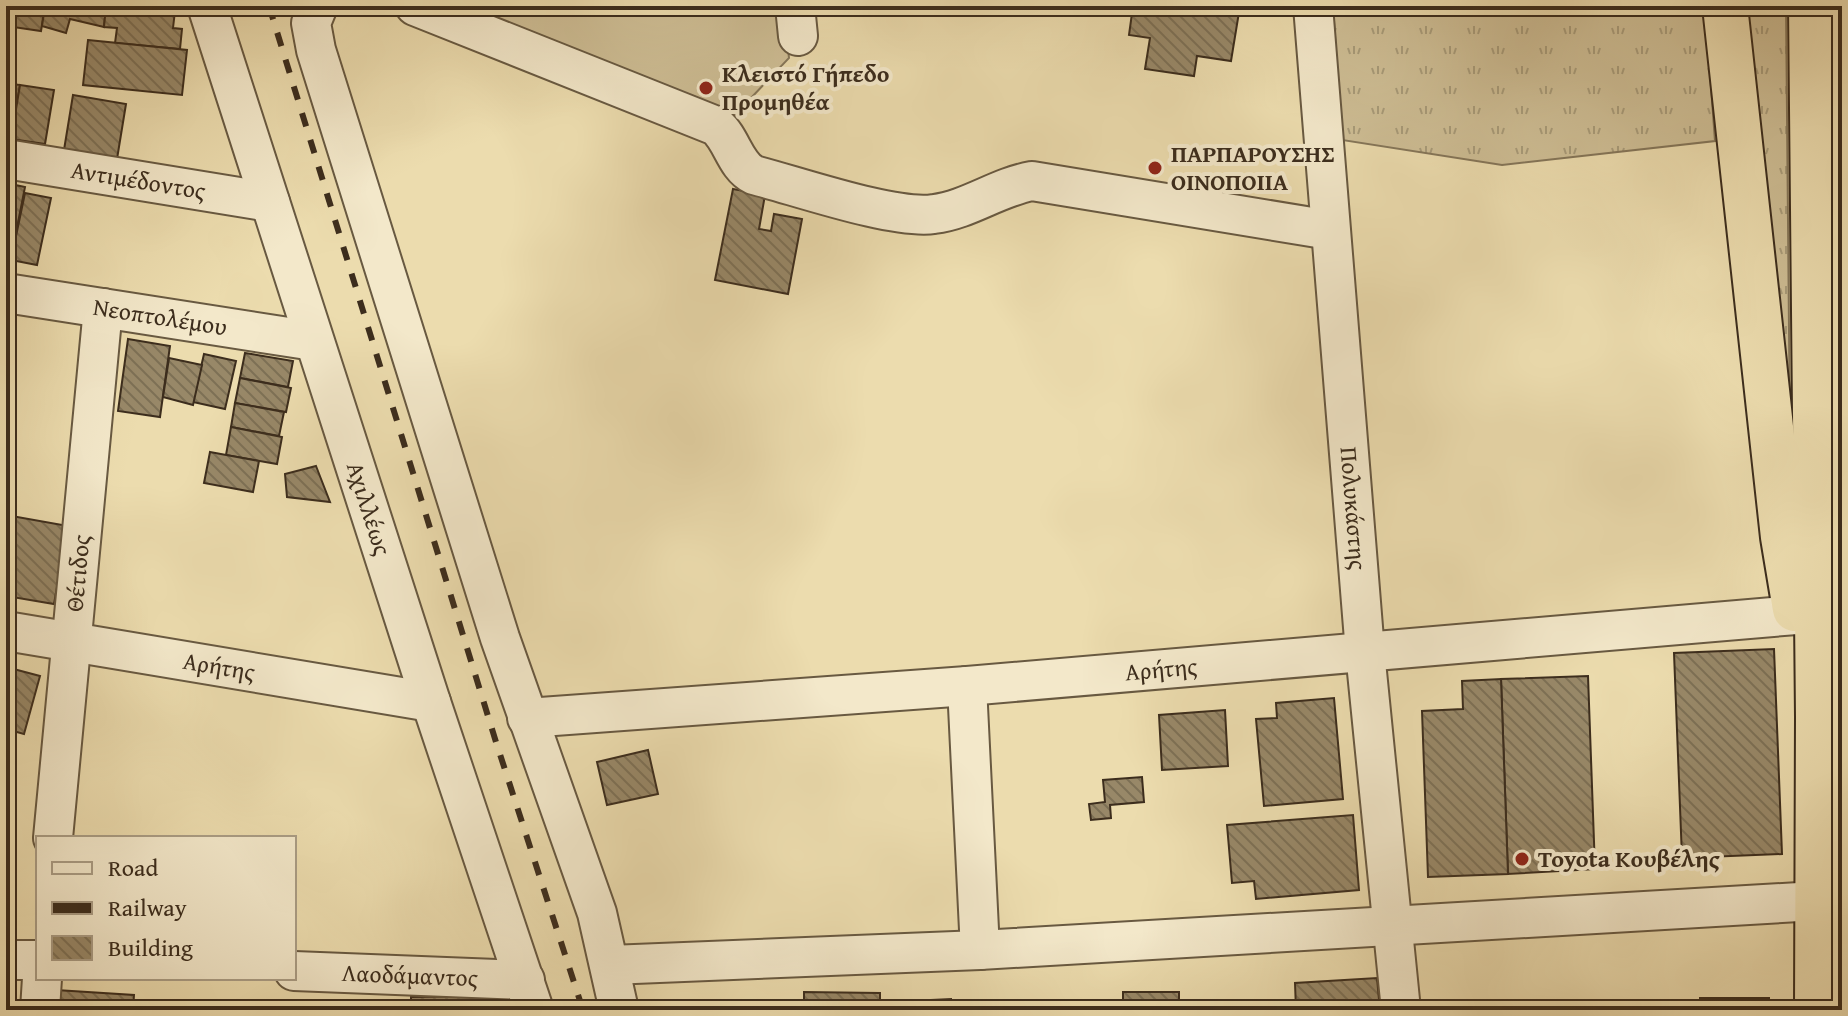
<svg xmlns="http://www.w3.org/2000/svg" width="1848" height="1016" font-family="'Gentium Book Plus',serif">
	<style>
		.grass { fill: url(#grass-tufts); stroke: #857659; stroke-width: 2 }
		.garden { fill: #cebe95; stroke: #857659; stroke-width: 2 }
		.building { fill: url(#building-back-hatch); stroke: #3c2d1d; stroke-width: 2 }
		.lines { fill: none; stroke-linecap: round; stroke-linejoin: round }
		.minor-casing { stroke: #685941; stroke-width: 42 }
		.highway-casing { stroke: #3c2d1d; stroke-width: 48 }
		.minor { stroke: #f3e8ca; stroke-width: 38 }
		.highway { stroke: #ecdcae; stroke-width: 44 }
		.rail { stroke: #3c2d1d; stroke-width: 6; stroke-dasharray: 14 14; stroke-linecap: butt }
		.poi-dot { fill: #8f2418; stroke: #f3e8ca; stroke-width: 3 }
		.labels { text-anchor: middle; stroke-width: 8; stroke-linejoin: round; paint-order: stroke }
		.poi-label { font-size: 24px; font-weight: bold; fill: #3c2d1d; stroke: #f3e8ca; text-anchor: start }
		.street-label { font-size: 24px; fill: #3c2d1d; stroke: #f3e8ca }
	</style>
	<defs>
		<pattern id="grass-tufts" width="24" height="20" patternUnits="userSpaceOnUse" patternTransform="scale(2)"><rect width="24" height="20" fill="#cebe95"/><path d="M3 7l-1-3M5 7V3M7 7l1-3M15 17l-1-3M17 17v-4M19 17l1-3" fill="none" stroke="#a89b79"/></pattern>
		<pattern id="building-back-hatch" width="6" height="6" patternUnits="userSpaceOnUse" patternTransform="scale(2)"><rect width="6" height="6" fill="#988868"/><path d="M-1 5l2 2M0 0l6 6M5-1l2 2" fill="none" stroke="#7d7055"/></pattern>
	</defs>
	<rect width="100%" height="100%" fill="#ecdcae"/>
	<filter id="stains"><feTurbulence type="fractalNoise" baseFrequency=".0025" numOctaves="4"/><feColorMatrix values="0 0 0 0 .2 0 0 0 0 .09 0 0 0 0 .02 0 0 0 .5 -.17"/></filter>
	<radialGradient id="worn" r=".72"><stop offset=".6" stop-color="#630" stop-opacity="0"/><stop offset="1" stop-color="#630" stop-opacity=".3"/></radialGradient>
	<g class="grass">
		<path d="M1333,6H1705L1715,141L1502,165L1342,140Z"/>
		<path d="M1746,6H1786L1790,437Z"/>
		<path d="M1832,6H1842V916L1839,878Z"/>
	</g>
	<path class="garden" d="M439,6H783L789,58L731,119Z"/>
	<g class="building">
		<path d="M6,6H45L41,31L6,26Z"/>
		<path d="M45,6H106L104,27L70,19L66,33L42,26Z"/>
		<path d="M106,6H166L165,10L175,11L173,28L182,29L180,49L115,43L117,28L104,27Z"/>
		<path d="M1133,6H1240L1231,61L1197,56L1194,76L1145,69L1150,38L1129,35Z"/>
		<path d="M88,40L187,50L182,95L83,85Z"/>
		<path d="M6,83L20,85L9,152H6Z"/>
		<path d="M20,85L54,90L45,144L11,139Z"/>
		<path d="M73,95L126,104L117,159L64,150Z"/>
		<path d="M6,183L25,187L13,248L6,247Z"/>
		<path d="M733,189L765,195L759,229L771,231L774,214L802,219L788,294L715,280Z"/>
		<path d="M25,193L51,198L37,265L11,260Z"/>
		<path d="M128,339L170,346L160,417L118,411Z"/>
		<path d="M245,353L293,361L288,387L240,378Z"/>
		<path d="M204,354L236,361L225,409L193,402Z"/>
		<path d="M169,358L202,365L193,405L163,397Z"/>
		<path d="M240,378L291,388L286,412L235,403Z"/>
		<path d="M235,403L284,412L279,436L231,427Z"/>
		<path d="M231,427L282,437L277,464L226,455Z"/>
		<path d="M210,452L259,461L253,492L204,483Z"/>
		<path d="M316,466L330,502L287,497L285,474Z"/>
		<path d="M6,515L68,526L54,604L6,596Z"/>
		<path d="M1774,649L1782,854L1682,858L1674,653Z"/>
		<path d="M6,667L40,676L24,734L6,729Z"/>
		<path d="M1588,676L1595,869L1508,874L1501,679Z"/>
		<path d="M1501,679L1508,874L1428,877L1422,711L1463,709L1462,681Z"/>
		<path d="M1334,698L1343,799L1264,806L1256,719L1277,718L1276,703Z"/>
		<path d="M1225,710L1228,766L1162,770L1159,715Z"/>
		<path d="M648,750L658,794L607,805L597,762Z"/>
		<path d="M1142,777L1144,802L1110,805L1111,818L1091,820L1089,804L1105,802L1103,780Z"/>
		<path d="M1353,815L1359,890L1256,899L1254,881L1232,883L1227,825Z"/>
		<path d="M1377,978L1380,1010H1296L1295,983Z"/>
		<path d="M56,990L134,995L133,1010H55Z"/>
		<path d="M804,992L880,993V1010H804Z"/>
		<rect x="1123" y="992" width="56" height="18"/>
		<path d="M483,996V1010H411V997Z"/>
		<rect x="1700" y="998" width="69" height="12"/>
		<path d="M951,999V1010H890L889,1002Z"/>
	</g>
	<g class="lines">
		<g class="minor-casing">
			<g id="minor">
				<path id="s1" d="M207,6L431,702L534,1010"/>
				<path d="M318,6L311,23L316,50L500,638L597,913L619,1010"/>
				<path d="M415,6L716,126C732,139 735,166 754,175C797,186 894,220 934,214C968,210 998,187 1032,181L1330,230"/>
				<path d="M795,6L798,36"/>
				<path id="s2" d="M1313,6L1365,652L1401,1010"/>
				<path id="s3" d="M6,159L270,202"/>
				<path id="s4" d="M6,293L314,341"/>
				<path id="s5" d="M6,631L431,702"/>
				<path d="M967,686L980,950"/>
				<path id="s6" d="M527,718L967,686L1796,615"/>
				<path id="s7" d="M53,838L103,308"/>
				<path d="M6,960H38"/>
				<path d="M610,965L980,950L1816,901"/>
				<path id="s8" d="M294,971L525,980"/>
				<path d="M40,1010L42,978"/>
			</g>
		</g>
		<g class="highway-casing">
			<g id="highway">
				<path d="M1725,6L1783,537L1795,609"/>
				<path d="M1811,6L1818,717L1817,1010"/>
			</g>
		</g>
		<use href="#minor" class="minor"/>
		<use href="#highway" class="highway"/>
		<path class="rail" d="M269,6L496,742L583,1010"/>
	</g>
	<g class="poi-dot">
		<circle cx="706" cy="88" r="8"/>
		<circle cx="1155" cy="168" r="8"/>
		<circle cx="1522" cy="859" r="8"/>
	</g>
	<g class="labels">
		<g class="poi-label">
			<text x="722" y="82">Κλειστό Γήπεδο<tspan x="722" dy="28">Προμηθέα</tspan></text>
			<text x="1171" y="162">ΠΑΡΠΑΡΟΥΣΗΣ<tspan x="1171" dy="28">ΟΙΝΟΠΟΙΙΑ</tspan></text>
			<text x="1538" y="867">Toyota Κουβέλης</text>
		</g>
		<g class="street-label">
			<text dy="8" stroke="none"><textPath href="#s3" startOffset="134">Αντιμέδοντος</textPath></text>
			<text dy="8" stroke="none"><textPath href="#s4" startOffset="156">Νεοπτολέμου</textPath></text>
			<text dy="8" stroke="none"><textPath href="#s2" startOffset="504">Πολυκάστης</textPath></text>
			<text dy="8" stroke="none"><textPath href="#s1" startOffset="528">Αχιλλέως</textPath></text>
			<text dy="8" stroke="none"><textPath href="#s7" startOffset="266">Θέτιδος</textPath></text>
			<text dy="8" stroke="none"><textPath href="#s5" startOffset="216">Αρήτης</textPath></text>
			<text dy="8" stroke="none"><textPath href="#s6" startOffset="636">Αρήτης</textPath></text>
			<text dy="8" stroke="none"><textPath href="#s8" startOffset="116">Λαοδάμαντος</textPath></text>
		</g>
	</g>
	<rect width="1848" height="1016" fill="none" stroke="#ecdcae" stroke-width="32"/>
	<rect x="8" y="8" width="1832" height="1000" fill="none" stroke="#3c2d1d" stroke-width="4"/>
	<rect x="16" y="16" width="1816" height="984" fill="none" stroke="#3c2d1d" stroke-width="2"/>
	<rect x="36" y="836" width="260" height="144" fill="#f3e8ca" stroke="#aa9d85" stroke-width="2"/>
	<rect x="52" y="862" width="40" height="12" fill="#f3e8ca" stroke="#aa9d85" stroke-width="2"/>
	<text x="108" y="876" font-size="24" fill="#3c2d1d">Road</text>
	<rect x="52" y="902" width="40" height="12" fill="#3c2d1d" stroke="#aa9d85" stroke-width="2"/>
	<text x="108" y="916" font-size="24" fill="#3c2d1d">Railway</text>
	<rect x="52" y="936" width="40" height="24" fill="url(#building-back-hatch)" stroke="#aa9d85" stroke-width="2"/>
	<text x="108" y="956" font-size="24" fill="#3c2d1d">Building</text>
	<rect width="100%" height="100%" filter="url(#stains)"/>
	<rect width="100%" height="100%" fill="url(#worn)"/>
</svg>
